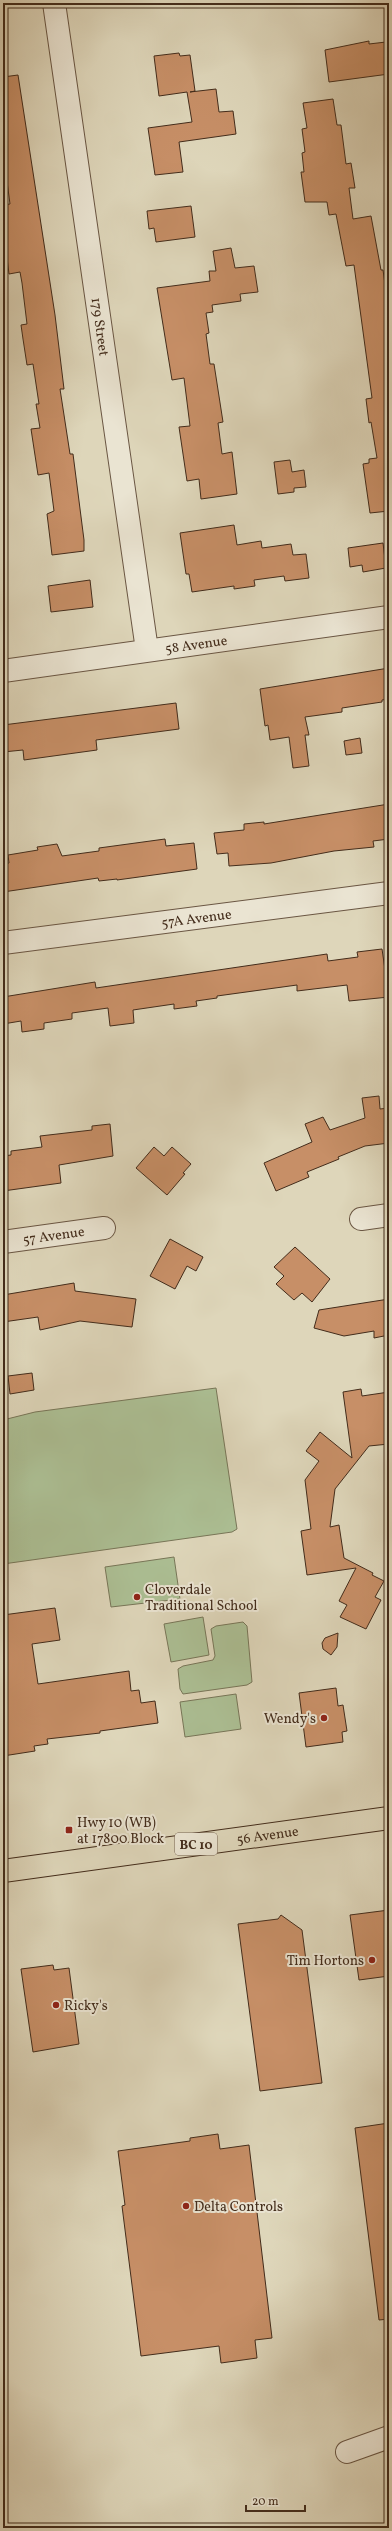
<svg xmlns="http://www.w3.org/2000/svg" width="392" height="2531" font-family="Vollkorn,serif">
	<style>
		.green { fill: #acbf94; stroke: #787658 }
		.building { fill: #c78f67; stroke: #432c1b }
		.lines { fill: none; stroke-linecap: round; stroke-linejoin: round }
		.minor-casing { stroke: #6a5643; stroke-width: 24 }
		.tertiary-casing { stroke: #6a5643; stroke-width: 24 }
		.trunk-casing { stroke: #432c1b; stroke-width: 24 }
		.minor { stroke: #eae4d2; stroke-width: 22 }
		.tertiary { stroke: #eae4d2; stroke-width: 22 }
		.trunk { stroke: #ded6ba; stroke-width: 22 }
		.poi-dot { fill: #8f2418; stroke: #eae4d2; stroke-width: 1.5 }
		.labels { text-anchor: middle; stroke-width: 4; stroke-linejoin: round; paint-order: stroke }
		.shield { fill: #eae4d2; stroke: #756352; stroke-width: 1 }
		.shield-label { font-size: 13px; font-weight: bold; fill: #432c1b }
		.street-label { font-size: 14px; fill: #432c1b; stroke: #eae4d2 }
		.poi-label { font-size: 14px; fill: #432c1b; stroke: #eae4d2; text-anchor: start }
	</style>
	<rect width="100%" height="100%" fill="#ded6ba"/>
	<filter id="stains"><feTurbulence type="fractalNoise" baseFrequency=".005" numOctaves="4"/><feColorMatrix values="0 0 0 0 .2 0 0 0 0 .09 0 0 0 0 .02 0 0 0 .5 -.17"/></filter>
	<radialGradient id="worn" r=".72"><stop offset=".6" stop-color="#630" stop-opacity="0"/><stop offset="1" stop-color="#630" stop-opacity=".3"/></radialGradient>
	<g class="green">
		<path d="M216,1388L237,1529L232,1532L3,1564V1420L35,1412Z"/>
		<path d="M174,1557L180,1599L111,1607L105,1567Z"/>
		<path d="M203,1617L209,1655L171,1662L164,1624Z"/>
		<path d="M243,1622L247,1626L252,1682L247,1685L183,1694L180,1689L178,1669L183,1666L213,1660L215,1656L211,1629L216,1626Z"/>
		<path d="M236,1694L241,1729L185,1737L180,1702Z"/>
	</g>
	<g class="building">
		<path d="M369,41V44L386,42L389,74L329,82L325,50Z"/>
		<path d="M179,53L180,56L190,55L195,91L190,92L216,89L219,112L233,111L236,134L179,142L183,172L155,175L148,128L192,122L187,92L159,96L154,56Z"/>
		<path d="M18,75L55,315L64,389H60L70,454H73L84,540V551L52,555L47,514L54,511L49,473L38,475L31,429L40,428L36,404H39L33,364L27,365L23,339L21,325L27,324L22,283L20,272L9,274L3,225V205L10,204L3,151V77Z"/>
		<path d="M333,99L337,125H341L346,164L351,163L355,188H349L353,219L371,216L381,270H383L389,313V511L370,513L363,464L369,463V459L377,458L371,422L369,423L366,399L372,398L354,265L346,266L336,214L329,215L327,202H305L301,172H304L302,153L305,152L302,129L307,128L303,103Z"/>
		<path d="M191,206L195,237L156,242L154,228L149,229L147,211Z"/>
		<path d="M231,248L235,268L254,266L258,292L240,294L241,301L212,305L213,312L206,313L209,333L206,334L210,364H214L223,422L218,423L222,454L232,452L237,494L201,499L199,479L187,481L179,427L190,426L184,378L172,380L157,288L210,281L209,271H216L213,251Z"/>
		<path d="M290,460L292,472L304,470L306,487L294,488V492L278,494L274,462Z"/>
		<path d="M234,525L237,545L261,541L262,548L291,544L293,555L306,554L309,578L285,581L284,576L254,580L255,586L234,589V586L192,592L189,574H186L180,533Z"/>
		<path d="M383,543L386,568L363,572L362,565L350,567L348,548Z"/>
		<path d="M90,580L93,607L51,612L48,586Z"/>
		<path d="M389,668V699L382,700V702L342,708V712L305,717L309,735H305L309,766L293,768L289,737L270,740L268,725L265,726L260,689Z"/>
		<path d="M176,703L179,729L96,740L97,750L24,760L23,750L3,752V725Z"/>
		<path d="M360,738L362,753L346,755L344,741Z"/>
		<path d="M389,804V839L373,841L374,847L334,851L271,863L229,866L228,853L217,854L214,833L244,830V824L264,822V824Z"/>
		<path d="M165,839L166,846L194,843L197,869L117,880V879L99,881L98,878L3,892V864L9,863L8,855L38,850L37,847L57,844L62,856L99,851V848Z"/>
		<path d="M382,949L389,997L349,1001L347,985L297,991V985L217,996V998L196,1001L197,1006L174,1009V1004L133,1010L134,1023L110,1026L108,1008L72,1013V1019L44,1023V1029L22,1032L21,1021L3,1024V997L95,982L96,988L327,954L328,961L358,957L357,952Z"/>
		<path d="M379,1096L380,1109L389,1108V1143L365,1146L338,1157L339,1159L307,1172L309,1177L276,1191L264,1163L312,1142L305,1124L323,1117L330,1130L365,1118L362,1098Z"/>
		<path d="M110,1124L113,1156L59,1165L61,1183L3,1191V1156L11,1155V1151L42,1147L40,1136L92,1130V1126Z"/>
		<path d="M154,1147L164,1156L172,1147L191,1164L183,1173L185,1174L167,1195L136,1168Z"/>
		<path d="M170,1239L203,1257L196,1271L187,1266L175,1289L150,1276Z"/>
		<path d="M295,1247L330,1279L312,1302L302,1293L294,1300L276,1284L284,1276L274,1267Z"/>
		<path d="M74,1283L75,1291L136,1299L132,1327L80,1321L40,1330L38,1317L3,1322V1295Z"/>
		<path d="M389,1299V1335L374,1338V1331L344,1336L314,1328L319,1310Z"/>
		<path d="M32,1373L34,1390L10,1394L8,1376Z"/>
		<path d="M361,1389L362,1396L389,1392V1444L369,1446L335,1489L330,1527L339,1525L344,1558L373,1573L372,1575L384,1581L375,1597L381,1600L366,1629L340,1617L347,1605L339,1601L356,1568L307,1575L301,1531L311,1529L305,1480L319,1461L306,1451L320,1432L352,1458L343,1392Z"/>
		<path d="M55,1608L60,1640L32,1644L38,1684L129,1671L131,1691L139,1690L141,1703L155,1701L158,1723L100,1731V1733L47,1739L48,1744L34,1746L35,1751L3,1756V1615Z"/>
		<path d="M338,1633L337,1647L331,1655L323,1649L322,1643L325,1638Z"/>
		<path d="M336,1688L338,1706L343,1705L347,1731L342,1732L343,1742L306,1747L299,1693Z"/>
		<path d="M389,1910V1976L359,1980L350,1915Z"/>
		<path d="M281,1915L302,1930L322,2083L260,2091L238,1924L278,1919Z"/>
		<path d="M53,1965L54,1970L69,1968L79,2044L33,2052L21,1969Z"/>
		<path d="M389,2123V2319L379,2320L355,2128Z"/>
		<path d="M218,2134L220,2149L249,2145L272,2338L255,2340L257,2358L221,2363L219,2346L141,2356L122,2206L125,2205L118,2151L190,2141V2138Z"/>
	</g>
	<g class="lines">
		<g class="minor-casing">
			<g id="minor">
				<path id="s1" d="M54,3L147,650"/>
				<path id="s2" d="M3,943L389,893"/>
				<path d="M361,1219L389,1215"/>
				<path id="s3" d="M3,1242L104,1228"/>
				<path d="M347,2452L389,2437"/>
			</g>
		</g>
		<g class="tertiary-casing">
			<g id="tertiary">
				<path id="s4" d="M3,671L389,617"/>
			</g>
		</g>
		<g class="trunk-casing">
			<g id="trunk">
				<path id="s5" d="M3,1871L389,1818"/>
			</g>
		</g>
		<use href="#minor" class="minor"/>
		<use href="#tertiary" class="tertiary"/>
		<use href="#trunk" class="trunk"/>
	</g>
	<g class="poi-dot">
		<circle cx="137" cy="1597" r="4"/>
		<circle cx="324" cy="1718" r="4"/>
		<rect x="65" y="1826" width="8" height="8" rx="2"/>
		<circle cx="372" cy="1960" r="4"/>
		<circle cx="56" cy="2005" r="4"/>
		<circle cx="186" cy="2206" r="4"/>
	</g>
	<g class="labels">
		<rect class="shield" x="175" y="1833" width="42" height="22" rx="3"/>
		<g class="shield-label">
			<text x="196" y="1849">BC 10</text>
		</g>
		<g class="street-label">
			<text dy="5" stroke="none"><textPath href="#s1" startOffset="327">179 Street</textPath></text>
			<text dy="5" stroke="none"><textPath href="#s4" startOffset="195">58 Avenue</textPath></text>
			<text dy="5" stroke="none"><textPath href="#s2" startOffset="195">57A Avenue</textPath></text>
			<text dy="5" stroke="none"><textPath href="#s3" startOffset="51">57 Avenue</textPath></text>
			<text dy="5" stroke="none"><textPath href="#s5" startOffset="267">56 Avenue</textPath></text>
		</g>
		<g class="poi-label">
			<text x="145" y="1594">Cloverdale<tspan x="145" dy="16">Traditional School</tspan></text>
			<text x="316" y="1723" text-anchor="end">Wendy's</text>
			<text x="77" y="1827">Hwy 10 (WB)<tspan x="77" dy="16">at 17800 Block</tspan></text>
			<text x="364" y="1965" text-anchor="end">Tim Hortons</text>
			<text x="64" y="2010">Ricky's</text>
			<text x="194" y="2211">Delta Controls</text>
		</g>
	</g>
	<rect width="392" height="2531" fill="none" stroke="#ded6ba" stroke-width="16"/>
	<rect x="4" y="4" width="384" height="2523" fill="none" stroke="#432c1b" stroke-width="2"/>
	<rect x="8" y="8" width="376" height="2515" fill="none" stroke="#432c1b"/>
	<path d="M246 2505v6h59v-6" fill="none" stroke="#432c1b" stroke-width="2"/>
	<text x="252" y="2505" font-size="12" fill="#432c1b" stroke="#eae4d2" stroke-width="3" paint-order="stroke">20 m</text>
	<rect width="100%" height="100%" filter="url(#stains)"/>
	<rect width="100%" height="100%" fill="url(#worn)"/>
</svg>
